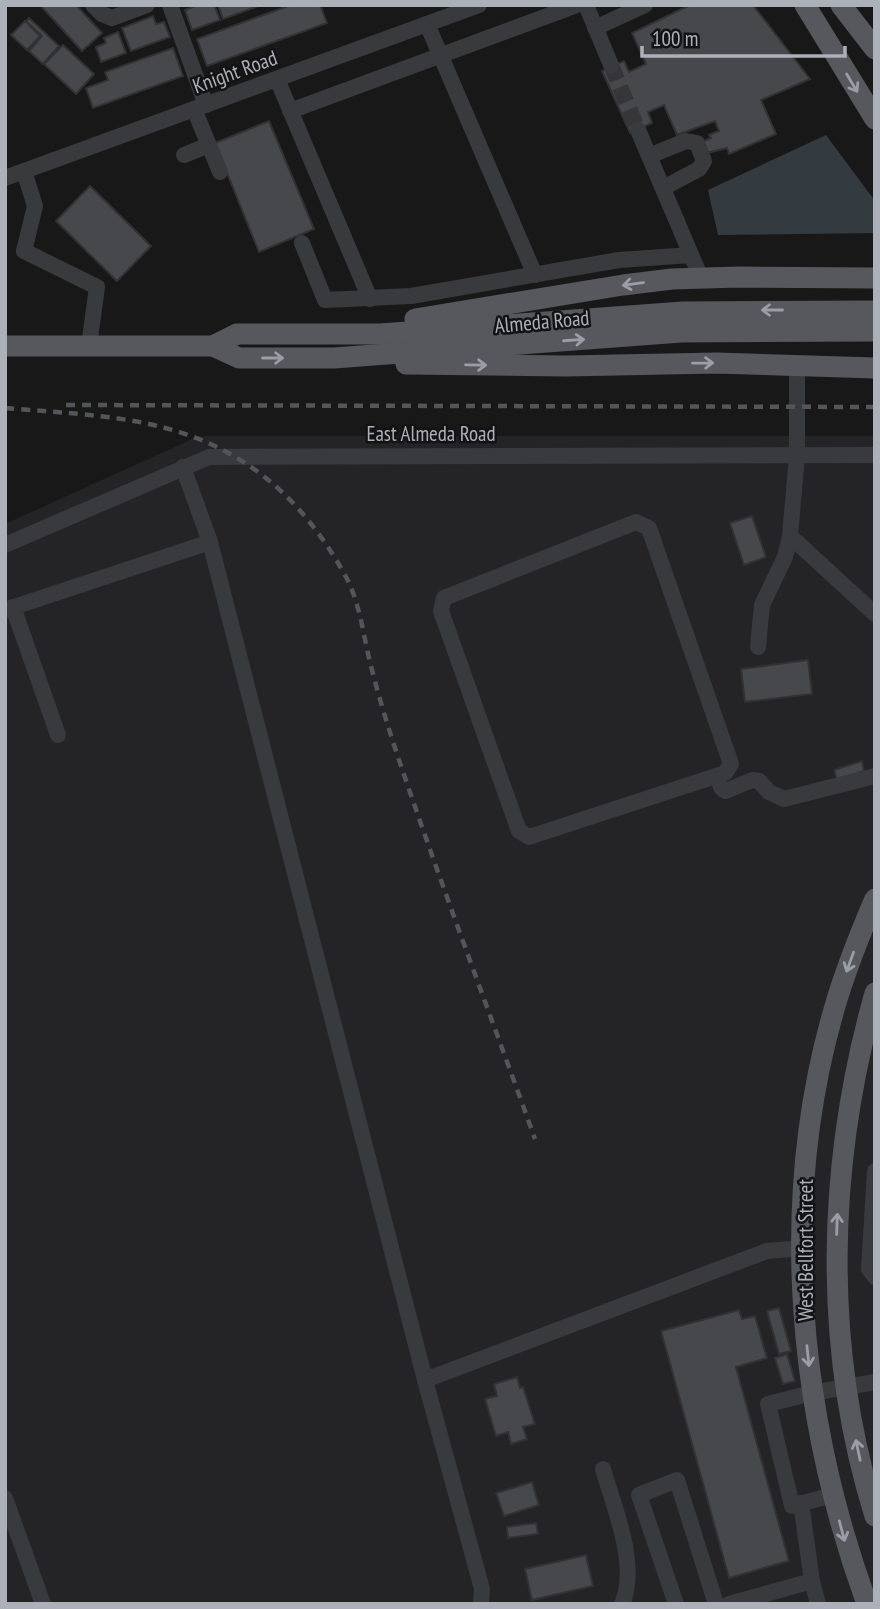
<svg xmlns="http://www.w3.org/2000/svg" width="880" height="1609" font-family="'PT Sans Narrow',sans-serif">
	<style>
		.built { fill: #242426 }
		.water { fill: #333b41 }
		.building { fill: #47484c; stroke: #323235; stroke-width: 2 }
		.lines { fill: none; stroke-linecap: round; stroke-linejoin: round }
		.minor-tunnel { stroke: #363639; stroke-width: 16; stroke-dasharray: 16 8; stroke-linecap: butt }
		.minor { stroke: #393a3e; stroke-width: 16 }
		.major { stroke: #56585d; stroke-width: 21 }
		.rail { stroke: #525559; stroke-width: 4.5; stroke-dasharray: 9 7; stroke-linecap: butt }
		.oneway { stroke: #9b9ea6 }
		.labels { text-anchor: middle; stroke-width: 5; stroke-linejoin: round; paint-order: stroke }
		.street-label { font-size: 21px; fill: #acb0b8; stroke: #131315 }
	</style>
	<rect width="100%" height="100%" fill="#181819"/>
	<path class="built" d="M199,436H875V1604H5V524Z"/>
	<path class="water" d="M826,135L875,201V233L718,235L708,190Z"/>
	<g class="building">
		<path d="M40,5H76L102,33L82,51Z"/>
		<path d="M198,5H214L220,20L192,30L185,10Z"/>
		<path d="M218,5H261L223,19Z"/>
		<path d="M291,5H320L327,23L207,66L197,39Z"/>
		<path d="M690,5H753L810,79L761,100L776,134L729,154L727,148L707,153L702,142L711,138L709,135L719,131L715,121L677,135L664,105L648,112L652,123L630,133L602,71L624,61L629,72L646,64L632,33Z"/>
		<path d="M153,16L156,24L164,22L170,37L131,51L122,28Z"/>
		<path d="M29,18L59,46L43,64L29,51L42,36L26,21Z"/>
		<path d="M25,21L40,36L27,50L11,35Z"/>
		<path d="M118,32L126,53L101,62L96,47L106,43L104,38Z"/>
		<path d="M63,45L94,74L76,94L44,64Z"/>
		<path d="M173,48L183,76L93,108L86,88L108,80L105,72Z"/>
		<path d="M269,121L314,229L259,252L215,143Z"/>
		<path d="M90,186L151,246L117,281L56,221Z"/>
		<path d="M752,516L766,557L744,565L730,523Z"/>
		<path d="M808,660L812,694L745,702L741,669Z"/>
		<path d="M862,761L864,771L837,780L834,770Z"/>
		<path d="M779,1308L791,1351L779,1354L767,1311Z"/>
		<path d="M739,1310L742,1319L755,1316L767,1358L736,1367L789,1561L729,1578L661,1331Z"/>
		<path d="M787,1354L795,1381L783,1384L775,1358Z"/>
		<path d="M517,1377L520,1388L523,1387L535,1424L523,1427L527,1439L511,1444L508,1432L496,1436L485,1399L497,1396L494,1384Z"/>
		<path d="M532,1482L539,1505L504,1516L496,1493Z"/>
		<path d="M536,1523L538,1534L508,1538L507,1527Z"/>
		<path d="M586,1555L593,1586L532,1600L525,1569Z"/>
	</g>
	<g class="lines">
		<path class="minor-tunnel" d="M611,65L638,130"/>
		<g class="minor">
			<path d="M93,5L102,14L112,18L147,5"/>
			<path d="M170,5L206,105"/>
			<path d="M586,5L611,65"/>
			<path d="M427,24L535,275"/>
			<path d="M595,28L645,5"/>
			<path d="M277,79L370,299"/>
			<path d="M194,109L220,172"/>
			<path d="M290,111L577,5"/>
			<path d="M638,130L701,278"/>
			<path d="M184,155L209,145"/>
			<path d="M649,156L686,141L697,143L704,161L699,169L663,188"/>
			<path d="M24,171L35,206L24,251L97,287L89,346"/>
			<path d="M5,178L479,5"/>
			<path d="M302,243L325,300L411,296L619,260L691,255"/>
			<path d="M797,366V456L790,536L875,614"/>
			<path d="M183,467L210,542L425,1380L482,1589L481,1604"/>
			<path d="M636,522L649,528L731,764L725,773L529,837L519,831L441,611L444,598Z"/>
			<path d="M5,545L209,457L875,455"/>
			<path d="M13,607L58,735"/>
			<path d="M5,610L210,542"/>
			<path d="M758,647L762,605L785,557L790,536"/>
			<path d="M716,776L722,789L726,791L752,780L759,781L769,792L784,799L875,776"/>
			<path d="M875,1171L869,1269L875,1277"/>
			<path d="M425,1380L767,1251L802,1248"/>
			<path d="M603,1469C614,1508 639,1565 622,1604"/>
			<path d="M833,1495L792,1506L768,1404L812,1393L875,1382"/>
			<path d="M5,1498L43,1604"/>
			<path d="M812,1581L818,1604"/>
			<path d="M676,1604L639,1495L677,1480L716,1604"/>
			<path d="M729,1604L812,1581L801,1503"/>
		</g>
		<g class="major">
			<path d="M805,5L875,119"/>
			<path d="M841,5L875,49"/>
			<path d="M415,319L623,285L672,279L739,277L875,278"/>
			<path d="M5,346H213L239,358H334L681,332L875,331"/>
			<path d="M213,346L237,334H380L683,312L875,311"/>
			<path d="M406,364L566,366L717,363L875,368"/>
			<path d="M875,993C827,1164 822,1346 875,1516"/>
			<path d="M867,1604C799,1417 778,1207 833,1013C844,974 859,936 875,899"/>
		</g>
		<g class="rail">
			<path d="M66,405L875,407"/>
			<path d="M5,408C97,416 181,415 258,472C294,498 325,538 346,577C359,601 363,632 369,658C376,687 385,717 394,745C438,877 488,1008 535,1139"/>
		</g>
	</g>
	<defs><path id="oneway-shaft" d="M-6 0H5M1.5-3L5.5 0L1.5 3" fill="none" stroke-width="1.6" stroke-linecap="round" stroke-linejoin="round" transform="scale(1.75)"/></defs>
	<g class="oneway">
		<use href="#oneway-shaft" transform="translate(852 83) rotate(59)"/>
		<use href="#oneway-shaft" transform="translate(633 284) rotate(173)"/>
		<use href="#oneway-shaft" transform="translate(772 310) rotate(-180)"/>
		<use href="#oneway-shaft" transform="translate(574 340) rotate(-4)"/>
		<use href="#oneway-shaft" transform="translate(273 358)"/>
		<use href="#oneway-shaft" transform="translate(703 363) rotate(-1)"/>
		<use href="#oneway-shaft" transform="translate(476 365) rotate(1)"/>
		<use href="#oneway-shaft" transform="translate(850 962) rotate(110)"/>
		<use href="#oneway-shaft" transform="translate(837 1224) rotate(-88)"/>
		<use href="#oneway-shaft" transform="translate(808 1356) rotate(84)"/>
		<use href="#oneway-shaft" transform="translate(858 1450) rotate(-102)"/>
		<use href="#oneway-shaft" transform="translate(842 1531) rotate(75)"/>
	</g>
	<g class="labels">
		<g class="street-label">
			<text transform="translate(235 72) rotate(-20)" y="7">Knight Road</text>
			<text transform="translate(542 322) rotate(-5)" y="7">Almeda Road</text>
			<text x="431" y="441">East Almeda Road</text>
			<text transform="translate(806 1250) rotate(-90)" y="7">West Bellfort Street</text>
		</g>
	</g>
	<rect width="880" height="1609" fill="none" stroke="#acb0b8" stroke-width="14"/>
	<path d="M642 46v10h203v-10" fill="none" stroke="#acb0b8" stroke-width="3.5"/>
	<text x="652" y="46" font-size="21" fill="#acb0b8" stroke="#131315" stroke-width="5" paint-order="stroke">100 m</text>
</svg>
